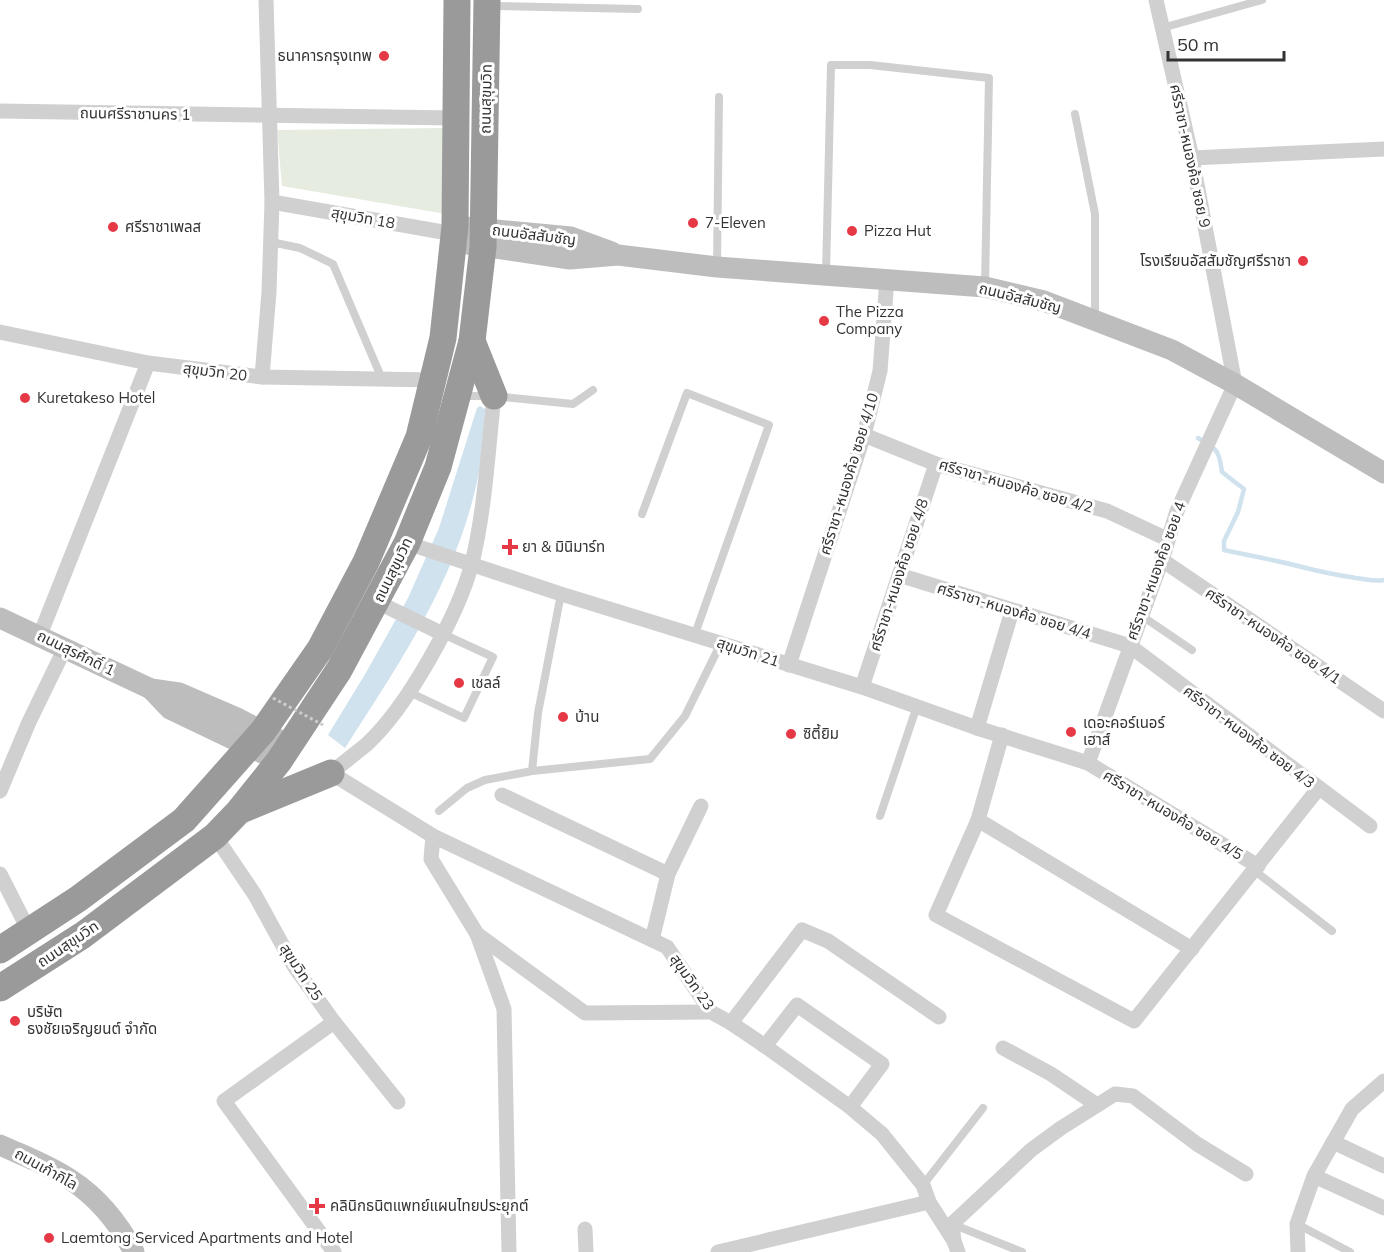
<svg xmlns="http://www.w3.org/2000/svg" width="1384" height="1252" font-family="Mulish,'Noto Sans Thai',sans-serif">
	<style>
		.green { fill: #e6ecdf }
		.water { fill: #cfe2ee }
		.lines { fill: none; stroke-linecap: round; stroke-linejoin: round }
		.stream { stroke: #cfe2ee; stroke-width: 4.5 }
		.lane { stroke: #d0d0d0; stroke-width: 8 }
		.street { stroke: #d0d0d0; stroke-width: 15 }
		.secondary { stroke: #bdbdbd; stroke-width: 21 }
		.highway { stroke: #9a9a9a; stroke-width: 27 }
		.path-bridge { stroke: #cdcdcd; stroke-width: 3; stroke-dasharray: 3 3; stroke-linecap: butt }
		.poi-dot { fill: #e63946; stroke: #fff; stroke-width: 2 }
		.labels { text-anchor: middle; stroke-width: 6; stroke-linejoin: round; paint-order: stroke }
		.poi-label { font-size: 15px; fill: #333; stroke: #fff; text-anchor: start }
		.street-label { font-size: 15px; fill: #333; stroke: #fff }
	</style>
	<rect width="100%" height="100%" fill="#fff"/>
	<path class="green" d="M445,128L446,214L282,186L277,130Z"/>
	<path class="water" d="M480,406L485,409C483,434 482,459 477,482C455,582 399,664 345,748L328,735L364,676L408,598L439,528L477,408Z"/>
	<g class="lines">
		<path class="stream" d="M1198,438C1218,450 1219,450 1222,472L1244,489L1238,512L1224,541V550C1250,556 1276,560 1302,567C1321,572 1337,575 1356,578C1366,579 1374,582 1384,580"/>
		<g class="lane">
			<path d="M493,6L638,9"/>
			<path d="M1162,28L1262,0"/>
			<path d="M1075,114L1095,214V317"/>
			<path d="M271,242L300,248L333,264L382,379"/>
			<path d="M717,267L719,97"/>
			<path d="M826,274L831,65H870L989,78L985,285"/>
			<path d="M461,396H494L573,404L593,390"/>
			<path d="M642,514L687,393L769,425L695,634"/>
			<path d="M1142,616L1192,650"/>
			<path d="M409,692L464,718L493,657L443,634"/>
			<path d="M532,771L538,713L561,594"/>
			<path d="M439,811L467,788L485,780L532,771L650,759L685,716L721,643"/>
			<path d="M880,816L917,706"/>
			<path d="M1255,871L1332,931"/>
			<path d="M923,1185L983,1108"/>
			<path d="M952,1224L1022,1252"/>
			<path d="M1297,1224L1350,1252"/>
		</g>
		<g class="street">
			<path d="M0,111L455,118"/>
			<path d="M1192,158L1384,149"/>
			<path d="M272,202L454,234"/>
			<path d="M0,332L148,363L262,377L433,380"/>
			<path d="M262,377L269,292L272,202L266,0"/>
			<path d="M494,396C488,450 485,510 472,563C458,616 407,707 367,744C355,754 343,763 331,773L433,836L667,947L711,1012L731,1023L765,1046L850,1107L882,1134L923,1185L929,1202L954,1241L958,1252"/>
			<path d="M864,435L936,464L1107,511L1167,539"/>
			<path d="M407,543L561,594L862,687L977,728L1088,763L1258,866"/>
			<path d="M1162,560L1384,711"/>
			<path d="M899,575L1130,646L1370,826"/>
			<path d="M377,602L443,634"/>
			<path d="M40,635L148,363"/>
			<path d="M789,665L864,435L880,371L887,279"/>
			<path d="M862,687L936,464"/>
			<path d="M977,728L1012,611"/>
			<path d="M1002,735L978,820L936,915L1134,1021L1318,789"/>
			<path d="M1088,763L1162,560L1177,511L1235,384L1192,158L1156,0"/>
			<path d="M0,791L29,722L65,648"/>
			<path d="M502,795L668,874"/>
			<path d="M978,820L1192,949"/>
			<path d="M215,836L255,895L294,966L334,1022L398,1102"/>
			<path d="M433,836L431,859L477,934L504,1009L509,1252"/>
			<path d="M0,874L29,931"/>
			<path d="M477,934L585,1013L711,1012"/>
			<path d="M652,940L668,874L701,806"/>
			<path d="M731,1023L802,930L828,941L939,1017"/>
			<path d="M765,1046L797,1005L882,1064L850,1107"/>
			<path d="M1003,1048L1051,1074L1097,1105"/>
			<path d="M1333,1142L1384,1166"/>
			<path d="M1314,1176L1384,1208"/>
			<path d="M585,1229L586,1252"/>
			<path d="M954,1241L952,1224L1031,1150L1061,1128L1115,1094L1133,1096L1197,1144L1246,1174"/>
			<path d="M334,1252L224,1101L334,1022"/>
			<path d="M718,1252L929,1202"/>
			<path d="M1298,1252L1297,1224L1314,1176L1352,1109L1384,1081"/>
		</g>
		<g class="secondary">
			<path d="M455,226L571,237L612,252"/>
			<path d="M454,242L570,259L618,255L717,267L985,287L1044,301L1172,350L1235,384L1384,473"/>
			<path d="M0,618L151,689L179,693L239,719L289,745"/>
			<path d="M151,689L170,709L279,761"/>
			<path d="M0,1145C24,1156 49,1165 71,1180C97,1197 119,1224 134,1252"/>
		</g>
		<g class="highway">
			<path d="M472,341L494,396"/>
			<path d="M241,810L331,773"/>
			<path d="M0,950L78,899L184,820L263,731L320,649L366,562L419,437L443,338L455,226L457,0"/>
			<path d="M0,988L83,935L215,836L239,811L279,761L339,670L407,543L438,467L472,341L483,247L487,0"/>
		</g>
		<path class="path-bridge" d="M273,698L325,726"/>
	</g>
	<g class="poi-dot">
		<circle cx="384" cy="56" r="6"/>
		<circle cx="693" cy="223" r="6"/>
		<circle cx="113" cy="227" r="6"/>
		<circle cx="852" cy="231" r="6"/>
		<circle cx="1303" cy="261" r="6"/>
		<circle cx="824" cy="321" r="6"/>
		<circle cx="25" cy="398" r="6"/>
		<path d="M507 538h6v6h6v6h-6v6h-6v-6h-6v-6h6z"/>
		<circle cx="459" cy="683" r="6"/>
		<circle cx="563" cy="717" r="6"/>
		<circle cx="1071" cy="732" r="6"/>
		<circle cx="791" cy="734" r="6"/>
		<circle cx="15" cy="1021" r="6"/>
		<path d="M314 1197h6v6h6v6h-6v6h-6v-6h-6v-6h6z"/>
		<circle cx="49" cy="1238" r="6"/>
	</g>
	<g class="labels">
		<g class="poi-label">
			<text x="372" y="61" text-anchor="end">ธนาคารกรุงเทพ</text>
			<text x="705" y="228">7-Eleven</text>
			<text x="125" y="232">ศรีราชาเพลส</text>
			<text x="864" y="236">Pizza Hut</text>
			<text x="1291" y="266" text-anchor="end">โรงเรียนอัสสัมชัญศรีราชา</text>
			<text x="836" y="317">The Pizza<tspan x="836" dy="17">Company</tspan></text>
			<text x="37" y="403">Kuretakeso Hotel</text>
			<text x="522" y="552">ยา &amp; มินิมาร์ท</text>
			<text x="471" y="688">เชลล์</text>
			<text x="575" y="722">บ้าน</text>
			<text x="1083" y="728">เดอะคอร์เนอร์<tspan x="1083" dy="17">เฮาส์</tspan></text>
			<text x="803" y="739">ซิตี้ยิม</text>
			<text x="27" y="1017">บริษัต<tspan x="27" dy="17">ธงชัยเจริญยนต์ จำกัด</tspan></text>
			<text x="330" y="1211">คลินิกธนิตแพทย์แผนไทยประยุกต์</text>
			<text x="61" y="1243">Laemtong Serviced Apartments and Hotel</text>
		</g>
		<g class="street-label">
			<text transform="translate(486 99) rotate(-89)" y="5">ถนนสุขุมวิท</text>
			<text transform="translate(135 114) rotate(1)" y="5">ถนนศรีราชานคร 1</text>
			<text transform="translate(1190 156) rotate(78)" y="5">ศรีราชา-หนองค้อ ซอย 9</text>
			<text transform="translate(363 218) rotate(10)" y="5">สุขุมวิท 18</text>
			<text transform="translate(534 235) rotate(7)" y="5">ถนนอัสสัมชัญ</text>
			<text transform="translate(1020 298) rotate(14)" y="5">ถนนอัสสัมชัญ</text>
			<text transform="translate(215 372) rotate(7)" y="5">สุขุมวิท 20</text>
			<text transform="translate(849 474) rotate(-73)" y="5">ศรีราชา-หนองค้อ ซอย 4/10</text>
			<text transform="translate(1016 486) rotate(16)" y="5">ศรีราชา-หนองค้อ ซอย 4/2</text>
			<text transform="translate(393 570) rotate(-64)" y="5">ถนนสุขุมวิท</text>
			<text transform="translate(1156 571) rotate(-70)" y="5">ศรีราชา-หนองค้อ ซอย 4</text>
			<text transform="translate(899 575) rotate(-72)" y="5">ศรีราชา-หนองค้อ ซอย 4/8</text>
			<text transform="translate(1014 611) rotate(17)" y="5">ศรีราชา-หนองค้อ ซอย 4/4</text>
			<text transform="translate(1273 636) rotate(34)" y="5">ศรีราชา-หนองค้อ ซอย 4/1</text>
			<text transform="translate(748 652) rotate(18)" y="5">สุขุมวิท 21</text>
			<text transform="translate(76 653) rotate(26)" y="5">ถนนสุรศักดิ์ 1</text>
			<text transform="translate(1249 737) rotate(37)" y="5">ศรีราชา-หนองค้อ ซอย 4/3</text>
			<text transform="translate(1173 815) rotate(31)" y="5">ศรีราชา-หนองค้อ ซอย 4/5</text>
			<text transform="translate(68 944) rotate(-34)" y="5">ถนนสุขุมวิท</text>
			<text transform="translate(301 972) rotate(57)" y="5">สุขุมวิท 25</text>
			<text transform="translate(692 982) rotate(55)" y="5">สุขุมวิท 23</text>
			<text transform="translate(46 1169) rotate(29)" y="5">ถนนเก้ากิโล</text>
		</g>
	</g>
	<path d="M1168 51v9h116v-9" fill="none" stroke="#333333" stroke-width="3"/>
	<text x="1177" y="51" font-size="18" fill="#333333" stroke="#ffffff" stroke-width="4.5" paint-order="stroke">50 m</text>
</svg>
